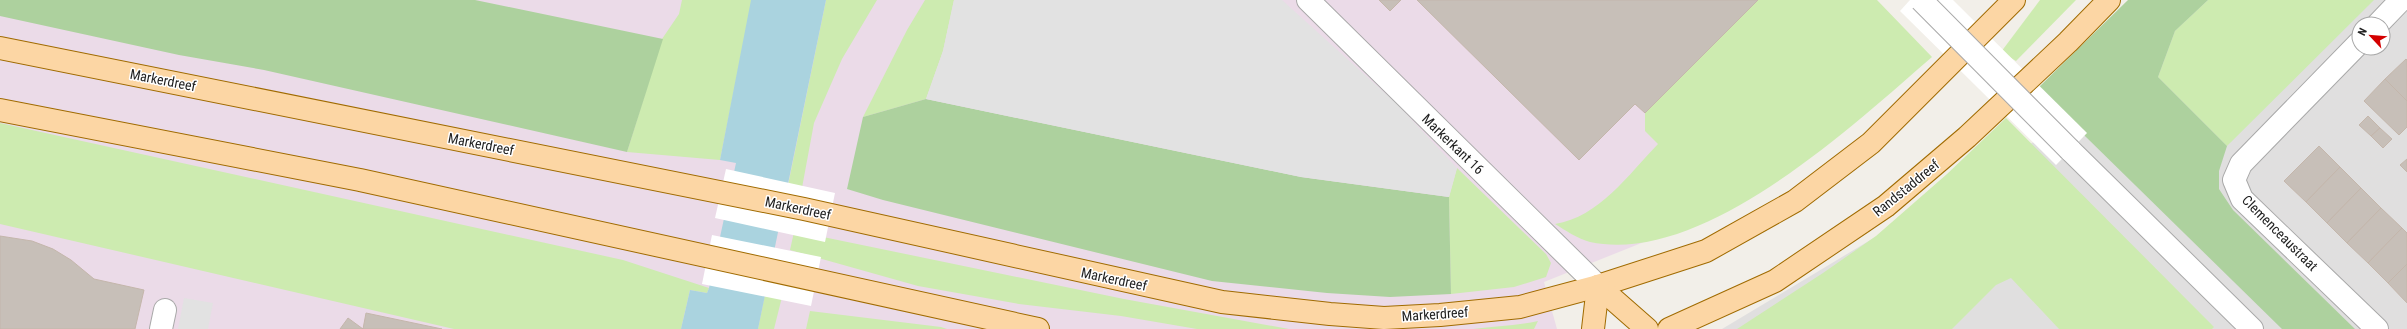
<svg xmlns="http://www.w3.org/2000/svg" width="2407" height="329" font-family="'Roboto Condensed',sans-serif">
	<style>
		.residential { fill: #e0dfdf; fill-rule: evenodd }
		.industrial { fill: #ebdbe8 }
		.grass { fill: #cdebb0 }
		.forest { fill: #add19e }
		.parking { fill: #e2e2e2 }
		.water { fill: #aad3df }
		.pier { fill: #fff }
		.building { fill: #c7bfb8; stroke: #c4b6ab }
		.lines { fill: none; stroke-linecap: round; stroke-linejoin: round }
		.minor-casing { stroke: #a9a9a9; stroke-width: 24 }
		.major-casing { stroke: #a06b00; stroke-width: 24 }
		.minor { stroke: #fff; stroke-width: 22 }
		.major { stroke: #fcd6a4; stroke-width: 22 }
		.minor-bridge-casing { stroke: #a9a9a9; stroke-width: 24; stroke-linecap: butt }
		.minor-bridge { stroke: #fff; stroke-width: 22 }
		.labels { text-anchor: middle; stroke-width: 3; stroke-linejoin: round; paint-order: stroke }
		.street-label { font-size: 14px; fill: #222; stroke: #fff }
	</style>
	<rect width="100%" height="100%" fill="#f2efe9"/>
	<path class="residential" d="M2206,0H2407V329H1722L2112,95ZM2359,24H2383V48H2359Z"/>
	<path class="industrial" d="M0,0H1860L1684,226L1544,282L1557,329H0Z"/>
	<g class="grass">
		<path d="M682,0H752L720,160L627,152L662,39L679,14Z"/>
		<path d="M826,0H877L842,59L814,123L794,231L1124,299L1289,329H1197L1121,316L1019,304L918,286L790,250L794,232L779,229Z"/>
		<path d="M925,0H954L943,51L926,99L863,117L907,30Z"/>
		<path d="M1758,0H1877L1932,57C1852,126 1703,266 1590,242C1578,239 1565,230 1555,224C1599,217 1628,175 1658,144L1645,131V113Z"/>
		<path d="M2040,0H2076L2016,61L2001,52Z"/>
		<path d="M2208,0H2374L2227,146L2158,77L2175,31Z"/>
		<path d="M2006,118L2214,327L2212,329H2059L2011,278L1996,285L1952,329H1737L1823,273L1876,236L1947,174Z"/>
		<path d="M0,123L623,260L709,288L707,293L690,290L681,329H454L0,224Z"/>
		<path d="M1457,168L1546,254L1551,263L1546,277L1514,287L1451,294L1449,197Z"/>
		<path d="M784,289L774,329H758L765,294Z"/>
		<path d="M810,311L941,327L947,329H806Z"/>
		<path d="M1538,321L1534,329H1473C1495,326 1516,326 1538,321Z"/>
	</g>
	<g class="forest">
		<path d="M0,0H475L663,39L627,152L264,70L179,55L0,16Z"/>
		<path d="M2128,0H2208L2175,31L2158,77L2227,146L2219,171V189L2233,210L2355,329H2282L2037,89Z"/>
		<path d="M926,99L1301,177L1449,197L1451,294L1390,297L1327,293L1212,281L883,200L847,189L863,117Z"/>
	</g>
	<g class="parking">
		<path d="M954,0H1282L1396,103L1457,168L1449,197L1301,177L926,99L943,51Z"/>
		<path d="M184,298L213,303L208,329H178Z"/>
	</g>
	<path class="water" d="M751,0H826L758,329H681L690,290L707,293L709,288L736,163L720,160Z"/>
	<g class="pier">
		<path d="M1910,0H1953L2087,133L2056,165L1900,11Z"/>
		<path d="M726,169L835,193L825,242L715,218Z"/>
		<path d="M712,235L821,257L811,306L702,284Z"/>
	</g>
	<g class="building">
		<path d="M1379,0H1401L1390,11Z"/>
		<path d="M1417,0H1758L1645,113L1635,104L1579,160Z"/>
		<path d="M2406,59L2407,60V101L2385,79Z"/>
		<path d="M2385,79L2407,101V127L2399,135L2364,101Z"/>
		<path d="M2368,116L2380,128L2371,136L2359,125Z"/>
		<path d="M2380,128L2392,139L2383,148L2371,136Z"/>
		<path d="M2319,146L2340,167L2306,202L2284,181Z"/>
		<path d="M2407,159V172L2400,165Z"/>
		<path d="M2340,167L2361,188L2327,223L2306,202Z"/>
		<path d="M2361,188L2381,208L2347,243L2327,223Z"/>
		<path d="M2381,208L2402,228L2368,263L2347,243Z"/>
		<path d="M2402,228L2407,233V264L2388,283L2368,263Z"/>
		<path d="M0,236L32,241L53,249L71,260L94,279L144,290L135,329H0Z"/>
		<path d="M2407,264V303L2388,283Z"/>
		<path d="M366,313L442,329H363Z"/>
		<path d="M348,318L363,329H340Z"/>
	</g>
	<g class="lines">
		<g class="minor-casing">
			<g id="minor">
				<path d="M1308,0L1598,286"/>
				<path d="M2378,24L2401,0"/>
				<path d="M2359,43L2241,164L2234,180L2242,199L2377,329"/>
				<path d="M2070,150L2252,329"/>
				<path d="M161,329L165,310"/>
			</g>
		</g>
		<g class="major-casing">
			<g id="major">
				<path d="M0,48L804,209L1222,302L1330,314L1384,318L1440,315L1520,307L1598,286L1706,251L1795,201L1871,143L2014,0"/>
				<path d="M0,110L360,180L1038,329"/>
				<path d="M1598,286L1647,329"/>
				<path d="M1593,329L1598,286"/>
				<path d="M1669,329L1775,281L1886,206L1967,137L2068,42L2109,0"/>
			</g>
		</g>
		<use href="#minor" class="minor"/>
		<use href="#major" class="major"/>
		<g class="minor-bridge-casing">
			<path id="minor-bridge" d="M1921,0L2070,150"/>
		</g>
		<use href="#minor-bridge" class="minor-bridge"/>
	</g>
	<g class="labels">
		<g class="street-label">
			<text transform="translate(163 80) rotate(11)" y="5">Markerdreef</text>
			<text transform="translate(481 144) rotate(11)" y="5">Markerdreef</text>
			<text transform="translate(1453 144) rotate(44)" y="5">Markerkant 16</text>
			<text transform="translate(1906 188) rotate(-39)" y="5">Randstaddreef</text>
			<text transform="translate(798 208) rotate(12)" y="5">Markerdreef</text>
			<text transform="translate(2280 233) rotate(45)" y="5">Clemenceaustraat</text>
			<text transform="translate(1114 279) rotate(12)" y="5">Markerdreef</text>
			<text transform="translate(1435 314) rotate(-4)" y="5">Markerdreef</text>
		</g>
	</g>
	<g transform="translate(2371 36) rotate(296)"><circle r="19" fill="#ffffff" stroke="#a7a7a7"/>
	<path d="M0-3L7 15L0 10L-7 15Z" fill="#d40000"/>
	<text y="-6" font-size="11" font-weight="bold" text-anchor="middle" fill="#222222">N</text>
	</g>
</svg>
